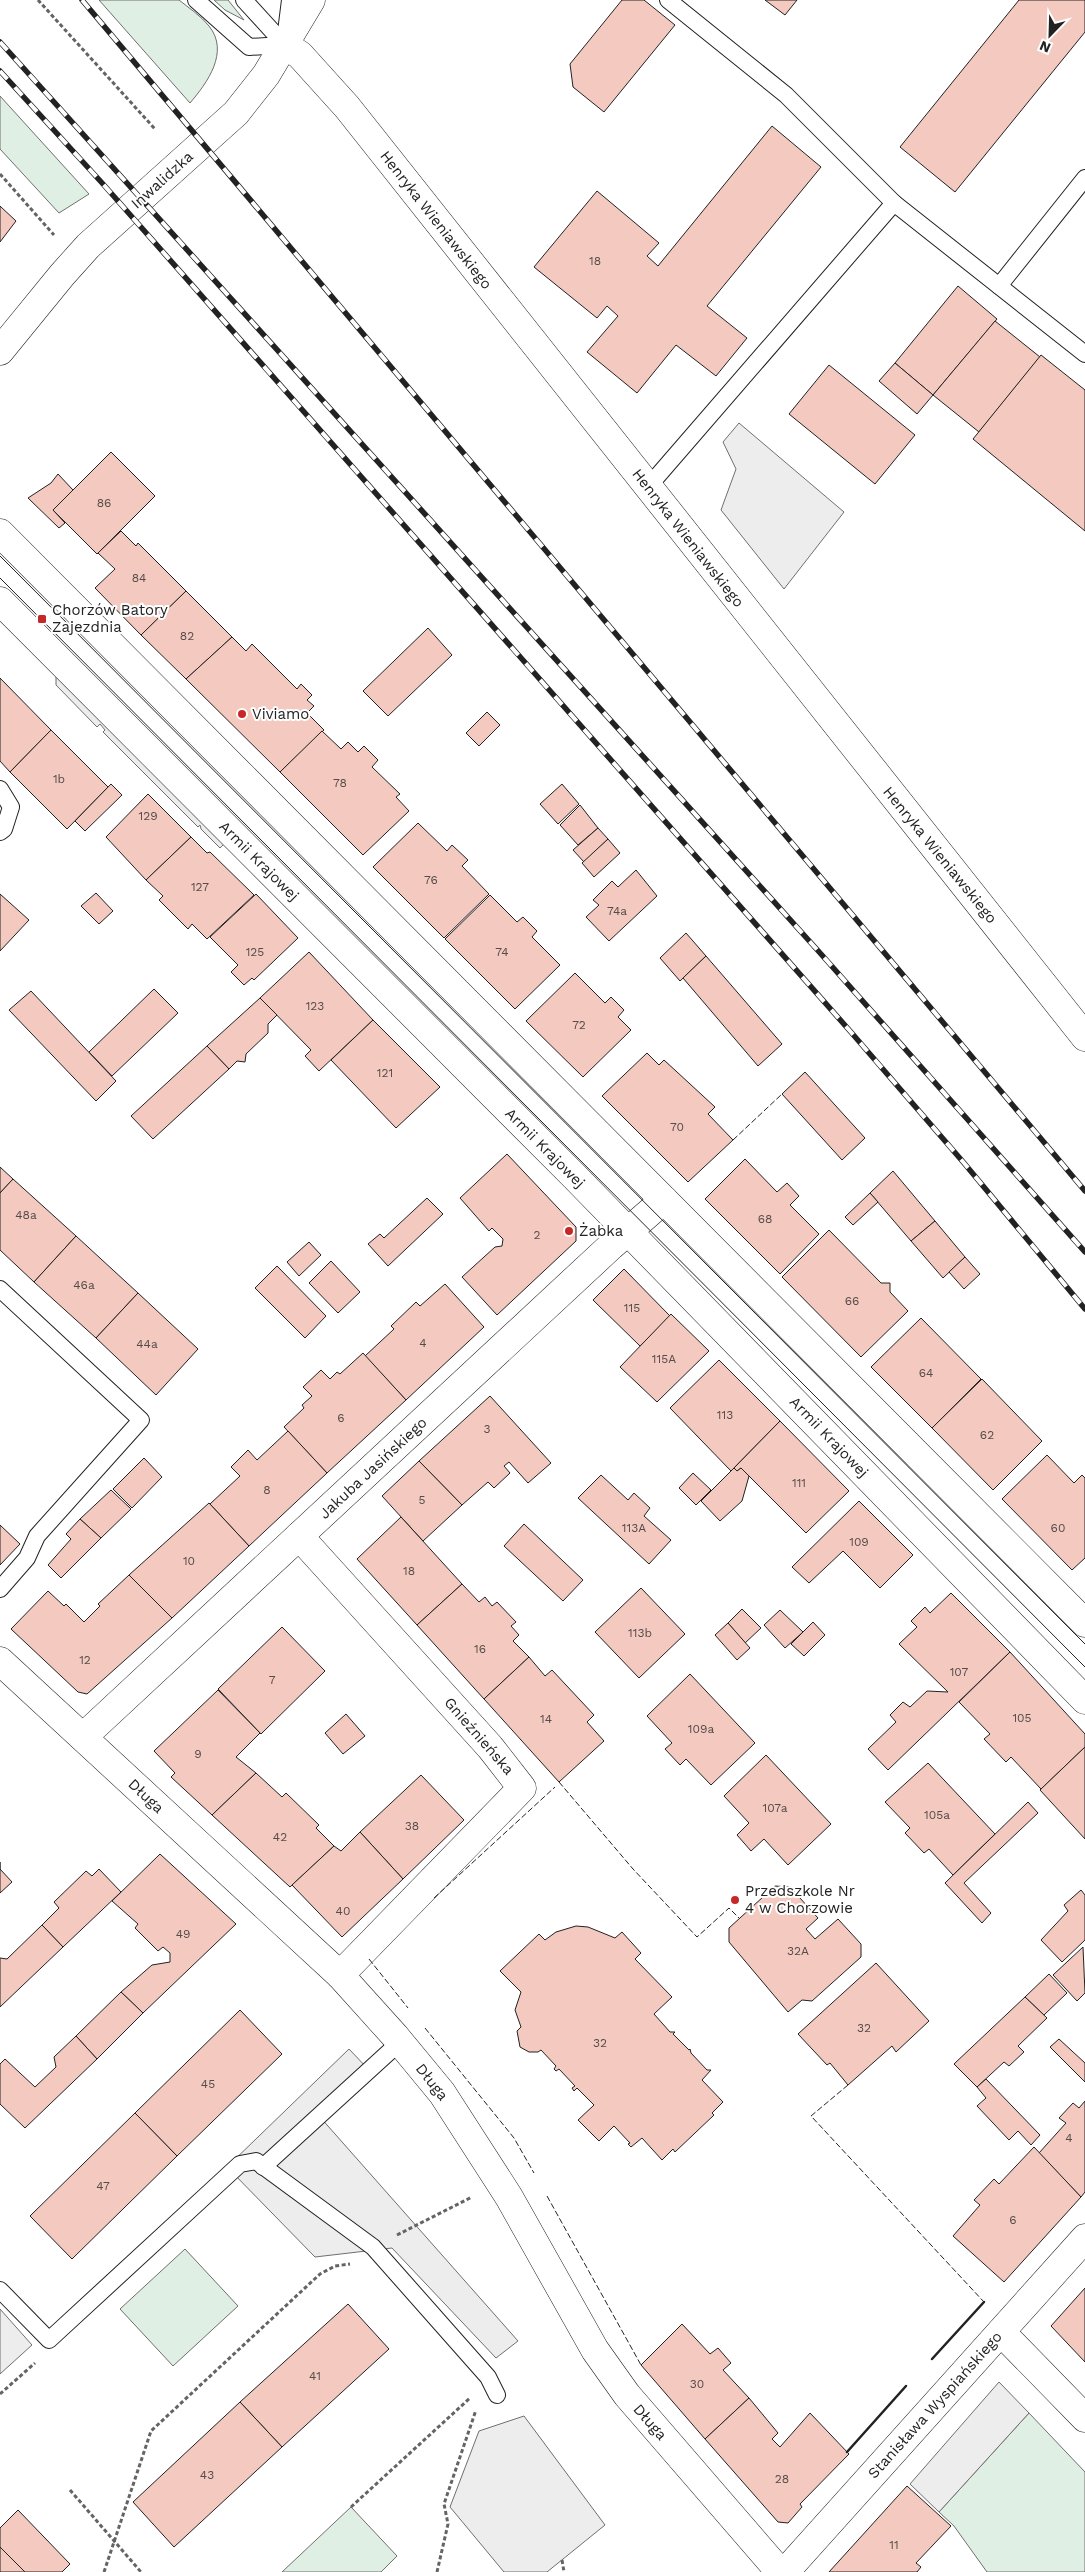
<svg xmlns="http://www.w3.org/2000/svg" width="1085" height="2572" font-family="'Work Sans',sans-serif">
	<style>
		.green { fill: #e0efe3; stroke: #6f6f6f }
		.parking { fill: #ededed; stroke: #6f6f6f }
		.building { fill: #f3c9c0; stroke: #222 }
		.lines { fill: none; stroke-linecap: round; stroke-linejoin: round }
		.service-casing { stroke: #222; stroke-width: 18 }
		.minor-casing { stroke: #222; stroke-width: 29 }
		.tertiary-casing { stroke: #222; stroke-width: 29 }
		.path { stroke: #646464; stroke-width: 3; stroke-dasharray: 4 2.5; stroke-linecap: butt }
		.service { stroke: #fff; stroke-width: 16 }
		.minor { stroke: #fff; stroke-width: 28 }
		.tertiary { stroke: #fff; stroke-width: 28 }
		.tram { stroke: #222; stroke-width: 1 }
		.rail-casing { stroke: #222; stroke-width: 5.5 }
		.rail { stroke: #fff; stroke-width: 4; stroke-dasharray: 11; stroke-linecap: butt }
		.fence { stroke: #222; stroke-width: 1; stroke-dasharray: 6 2.5; stroke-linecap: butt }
		.wall { stroke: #222; stroke-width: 2.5 }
		.poi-dot { fill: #c62828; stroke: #fff; stroke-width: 2 }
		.labels { text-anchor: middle; stroke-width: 4; stroke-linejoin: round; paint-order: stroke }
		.number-label { font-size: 12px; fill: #564c4a }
		.street-label { font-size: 15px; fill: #222; stroke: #fff }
		.poi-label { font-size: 15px; fill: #222; stroke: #fff; text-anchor: start }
	</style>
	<rect width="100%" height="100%" fill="#fff"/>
	<g class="green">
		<path d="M99,0H179C189,8 201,16 209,26C230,52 207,83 190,103Z"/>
		<path d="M214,0H228L244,20L225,10Z"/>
		<path d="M0,96L89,194L59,213L0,149Z"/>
		<path d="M185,2249L238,2306L173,2366L120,2309Z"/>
		<path d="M1029,2413L1085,2472V2572H987L954,2526L939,2512Z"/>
		<path d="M351,2507L397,2556L381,2572H282Z"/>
	</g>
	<g class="parking">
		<path d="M739,423L844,512L784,589L721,510L736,469L723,442Z"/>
		<path d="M56,670L227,841L220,848L201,829L200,825L198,827L103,732L105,730L100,724L97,727L56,685Z"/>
		<path d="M349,2049L369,2070L320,2117L518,2341L496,2358L392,2248L315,2257L227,2167Z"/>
		<path d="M0,2309L32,2345L0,2374Z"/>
		<path d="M999,2382L1029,2413L939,2512L910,2484Z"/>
		<path d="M524,2416L605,2525L547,2572H504L450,2507L479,2431Z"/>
	</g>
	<g class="building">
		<path d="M622,0H644L675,25L604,112L573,87L570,64Z"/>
		<path d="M765,0H797L785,15Z"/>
		<path d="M1019,0H1085V32L955,192L900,147Z"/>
		<path d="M772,126L821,167L707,306L747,338L716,376L676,345L637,393L587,352L618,316L607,306L597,318L534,267L597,191L659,243L647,256L658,266Z"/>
		<path d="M0,206L16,221L0,242Z"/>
		<path d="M958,286L997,319L933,395L895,363Z"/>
		<path d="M995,321L1040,357L979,432L933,395Z"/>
		<path d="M1041,355L1085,390V531L973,439Z"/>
		<path d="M895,363L933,395L917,414L879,381Z"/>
		<path d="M829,365L915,435L875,484L789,414Z"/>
		<path d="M111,452L155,496L97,554L53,510Z"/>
		<path d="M58,474L73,490L53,510L65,523L59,528L28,498L51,483Z"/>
		<path d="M121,531L136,546L138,543L186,591L141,635L95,588L115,569L98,553Z"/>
		<path d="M186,591L232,637L186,679L141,635Z"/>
		<path d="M428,628L452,655L388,716L363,691Z"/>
		<path d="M232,637L246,651L252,644L297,689L301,684L312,695L307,700L314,706L307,713L324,730L280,772L186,679Z"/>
		<path d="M0,678L51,730L10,772L0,761Z"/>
		<path d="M487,712L500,725L479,746L466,733Z"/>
		<path d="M51,730L108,787L67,829L10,772Z"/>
		<path d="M322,731L341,749L348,742L358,752L364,746L378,760L372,767L400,794L396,797L409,811L363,855L280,772Z"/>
		<path d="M111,784L122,795L85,831L75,821Z"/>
		<path d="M562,784L579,804L558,824L540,804Z"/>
		<path d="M148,794L191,837L146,880L106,837Z"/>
		<path d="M580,805L598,828L578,845L560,825Z"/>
		<path d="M418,823L447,851L452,845L468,860L462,866L489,894L444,938L373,867Z"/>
		<path d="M598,828L608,839L584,862L573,850Z"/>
		<path d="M191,837L207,853L210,852L254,895L207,939L192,924L188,929L159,900L163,896L146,880Z"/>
		<path d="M608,839L620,853L594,877L582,863Z"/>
		<path d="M636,870L657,896L609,941L586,917L599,905L593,900L612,881L618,887Z"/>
		<path d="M96,893L113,911L99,924L81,906Z"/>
		<path d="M0,894L29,920L0,951Z"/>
		<path d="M256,894L298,938L254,980L252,978L244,985L231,972L238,965L210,937Z"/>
		<path d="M490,895L517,922L523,917L537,931L532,937L560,965L515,1009L445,939Z"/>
		<path d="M686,933L706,956L680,981L660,958Z"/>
		<path d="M309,952L373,1020L319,1071L305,1056L311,1050L260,998Z"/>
		<path d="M706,956L782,1044L758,1066L683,978Z"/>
		<path d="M575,973L605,1003L611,997L624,1010L618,1017L631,1030L583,1077L526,1021Z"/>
		<path d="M154,989L178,1013L112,1076L89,1052Z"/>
		<path d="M31,991L116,1081L96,1101L9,1010Z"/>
		<path d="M260,998L277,1015L268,1024V1033L246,1054L245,1062L237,1061L229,1069L207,1046Z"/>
		<path d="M373,1020L440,1087L396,1128L331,1060Z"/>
		<path d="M207,1046L229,1069L153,1139L131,1116Z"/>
		<path d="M647,1053L659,1065L664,1060L715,1107L708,1114L733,1140L688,1182L602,1096Z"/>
		<path d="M805,1072L865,1138L842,1160L782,1094Z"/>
		<path d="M507,1154L576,1227V1241L497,1315L462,1277L495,1247L502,1246L503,1239L492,1228L489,1231L460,1198Z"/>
		<path d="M745,1159L777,1192L787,1183L799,1196L790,1205L819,1234L780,1274L705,1199Z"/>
		<path d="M0,1167L13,1179L0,1193Z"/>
		<path d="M893,1171L935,1221L911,1241L870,1193Z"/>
		<path d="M13,1179L76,1236L34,1282L0,1250V1193Z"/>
		<path d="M870,1193L878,1202L853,1225L845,1217Z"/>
		<path d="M427,1198L443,1214L388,1266L368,1244L380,1234L384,1238Z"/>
		<path d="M935,1221L965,1257L943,1278L911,1241Z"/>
		<path d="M829,1230L881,1283H890V1292L908,1311L861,1357L782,1277Z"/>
		<path d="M76,1236L138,1293L96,1338L34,1282Z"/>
		<path d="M309,1242L321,1255L299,1276L287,1262Z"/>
		<path d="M965,1257L980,1274L964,1289L949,1272Z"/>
		<path d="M331,1261L360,1292L338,1313L309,1283Z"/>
		<path d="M277,1266L326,1316L305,1338L255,1288Z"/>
		<path d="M624,1269L670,1316L640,1346L593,1300Z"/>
		<path d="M445,1284L484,1327L406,1400L365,1356L394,1329L391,1326L416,1302L420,1306Z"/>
		<path d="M138,1293L198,1349L156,1395L96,1338Z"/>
		<path d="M671,1314L709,1351L657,1402L620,1367Z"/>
		<path d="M921,1318L981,1379L932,1428L871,1367Z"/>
		<path d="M363,1353L406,1400L327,1473L284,1427L304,1408L302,1405L312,1396L303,1387L321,1370L330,1379L337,1372L340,1374Z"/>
		<path d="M719,1360L780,1421L731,1471L670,1408Z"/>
		<path d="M982,1379L1042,1441L993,1490L932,1428Z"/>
		<path d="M490,1396L551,1463L528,1483L509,1462L504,1466L510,1473L494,1488L488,1482L462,1505L419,1461Z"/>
		<path d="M780,1421L849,1491L806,1533L741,1468L737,1471L734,1468Z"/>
		<path d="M288,1431L327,1473L249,1546L210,1504L240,1476L231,1467L248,1450L257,1460Z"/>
		<path d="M1047,1455L1074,1483L1082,1475L1085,1478V1558L1072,1570L1002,1499Z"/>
		<path d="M144,1458L162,1477L132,1508L113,1489Z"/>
		<path d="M419,1461L462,1505L423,1541L382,1496Z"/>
		<path d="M734,1468L737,1471L741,1468L749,1476L742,1501L720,1521L701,1501Z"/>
		<path d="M693,1473L711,1490L696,1505L679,1488Z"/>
		<path d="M601,1475L628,1500L634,1493L650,1508L644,1516L671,1540L649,1564L578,1498Z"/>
		<path d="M111,1490L131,1509L101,1538L80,1519Z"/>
		<path d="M859,1501L913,1555L880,1588L843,1551L809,1583L792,1567Z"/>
		<path d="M209,1503L249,1546L172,1618L129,1575Z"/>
		<path d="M401,1517L462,1584L417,1625L357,1559Z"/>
		<path d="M80,1519L101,1538L61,1578L48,1565L71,1539L66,1534Z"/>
		<path d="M524,1524L583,1580L563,1601L504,1546Z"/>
		<path d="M0,1525L20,1544L0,1565Z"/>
		<path d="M129,1575L172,1618L87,1694L78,1692L11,1629L48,1591L64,1606L66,1604L84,1622L100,1606L98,1604Z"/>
		<path d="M462,1584L479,1602L485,1597L492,1606L497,1602L516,1622L511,1626L519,1635L513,1641L529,1657L484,1699L417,1625Z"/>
		<path d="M641,1588L685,1634L639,1678L595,1632Z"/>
		<path d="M951,1593L1010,1652L888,1770L868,1749L896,1722L890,1715L903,1702L910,1707L927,1691L948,1692L899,1644L917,1627L911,1621L925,1607L930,1613Z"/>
		<path d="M742,1609L761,1628L745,1643L728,1623Z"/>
		<path d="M780,1610L803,1632L785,1648L764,1625Z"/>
		<path d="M813,1622L825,1635L804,1656L791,1644Z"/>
		<path d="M728,1623L750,1648L737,1660L715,1635Z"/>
		<path d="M282,1627L325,1671L261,1734L218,1689Z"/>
		<path d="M1010,1652L1085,1734V1747L1041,1789L1011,1757L1006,1762L984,1739L990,1734L959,1702Z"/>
		<path d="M529,1657L545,1676L552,1670L594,1715L587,1722L604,1741L559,1782L484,1699Z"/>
		<path d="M690,1674L755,1743L711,1785L686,1759L680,1765L665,1749L672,1743L647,1716Z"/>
		<path d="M218,1690L260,1733L236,1757L256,1773L212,1815L171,1777L175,1773L154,1751Z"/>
		<path d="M346,1714L365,1736L343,1754L325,1733Z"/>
		<path d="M1085,1747V1839L1040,1790Z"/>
		<path d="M766,1755L831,1824L788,1865L764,1839L751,1851L737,1835L749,1823L724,1796Z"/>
		<path d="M928,1763L995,1834L953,1875L929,1849L924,1853L905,1833L910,1828L885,1802Z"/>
		<path d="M256,1773L282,1797L286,1793L319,1825L316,1828L334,1846L290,1887L212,1815Z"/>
		<path d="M421,1775L464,1820L403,1879L360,1832Z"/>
		<path d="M1028,1802L1038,1813L964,1883L991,1913L982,1923L945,1883Z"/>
		<path d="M360,1832L403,1879L342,1937L292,1885L334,1846L341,1851Z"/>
		<path d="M160,1854L236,1924L143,2013L121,1992L152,1965L170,1962V1953L163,1947L158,1951L135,1928L138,1924L112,1901Z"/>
		<path d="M0,1862V1869L12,1882L0,1893Z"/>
		<path d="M99,1869L121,1892L63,1947L42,1925L59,1908L54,1902L86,1871L92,1876Z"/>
		<path d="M775,1886L790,1887L818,1918L806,1929L815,1939L838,1919L861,1944V1957L812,2001L802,2000L788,2012L729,1942V1928Z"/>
		<path d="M1081,1890L1085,1895V1940L1062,1962L1041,1940L1068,1911L1064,1905Z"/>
		<path d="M42,1925L63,1947L0,2007V1958L7,1959Z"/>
		<path d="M576,1926L588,1927L615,1938L622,1932L641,1953L635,1959L672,1997L654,2014L670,2032H675L673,2034L689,2050L690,2049L691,2053L707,2070H711L702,2080L723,2102L712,2113L714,2115L675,2152L673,2149L662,2160L642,2138L631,2147L628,2144L630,2143L614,2126L599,2141L578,2120L594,2105L577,2088L574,2091L572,2088L575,2086L559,2069L556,2071L554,2069L556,2066L541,2050L538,2052H529L520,2047L517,2031L521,2027L515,2010L521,1992L500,1971L539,1934L545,1940L556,1932Z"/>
		<path d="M1083,1947L1085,1993L1077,2001L1053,1975Z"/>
		<path d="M876,1963L929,2021L896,2052L892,2046L848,2085L830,2063L827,2065L798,2034Z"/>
		<path d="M1049,1974L1067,1993L1044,2015L1025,1997Z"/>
		<path d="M121,1992L143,2013L97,2059L76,2036Z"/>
		<path d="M1025,1997L1047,2018L1018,2046L1024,2052L1009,2066L1004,2062L977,2087L954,2064Z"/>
		<path d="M240,2010L282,2054L177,2156L135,2113Z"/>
		<path d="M76,2036L97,2059L25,2128L0,2104V2064L5,2059L35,2087L56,2067L54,2057Z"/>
		<path d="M1059,2039L1085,2063V2082L1050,2047Z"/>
		<path d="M986,2079L1040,2135L1031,2145L1018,2131L1009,2140L977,2106L986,2098L977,2087Z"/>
		<path d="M1085,2101V2192L1081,2197L1039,2153L1066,2123L1059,2118L1073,2103L1079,2108Z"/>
		<path d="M135,2113L177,2156L72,2259L30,2216Z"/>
		<path d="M1034,2147L1081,2197L1004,2282L953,2236L980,2205L974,2200L994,2179L999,2184Z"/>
		<path d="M1085,2288V2362L1051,2326Z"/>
		<path d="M348,2304L389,2349L282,2447L240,2402Z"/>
		<path d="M682,2324L710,2354L718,2348L731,2363L723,2370L749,2398L705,2439L641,2365Z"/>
		<path d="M749,2398L778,2433L772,2439L780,2447L810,2413L849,2454L800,2504L802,2507L788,2523L778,2522L705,2439Z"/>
		<path d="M240,2402L282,2447L174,2547L133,2502Z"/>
		<path d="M907,2486L951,2526L916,2563L921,2567L917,2572H829Z"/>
		<path d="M18,2510L70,2564L62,2572H25L0,2547V2528Z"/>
		<path d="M0,2547L25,2572H0Z"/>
	</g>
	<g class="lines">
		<g class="service-casing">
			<g id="service">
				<path d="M196,0L249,47L285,45"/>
				<path d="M244,0L285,45"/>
				<path d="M668,0L786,95L894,203"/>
				<path d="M286,32L290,0"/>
				<path d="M999,286L1085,178"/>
				<path d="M648,487L894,203L1085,354"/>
				<path d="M0,789L11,807L4,829L0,832"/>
				<path d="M0,1289L141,1420L37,1536L27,1558L0,1589"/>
				<path d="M263,2167L400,2042"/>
				<path d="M0,2290L49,2340L240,2164L256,2161L373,2247L488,2377L497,2395"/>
			</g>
		</g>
		<g class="minor-casing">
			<g id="minor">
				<path d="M285,45L300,55L347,107L1085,1037"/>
				<path d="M0,351L62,275L88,246L236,113L266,75L311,0"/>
				<path d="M299,1536L490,1747L522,1788L340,1975"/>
				<path d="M0,1661L340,1975L395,2036L442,2093L509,2197L595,2350L627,2395L780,2572"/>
				<path d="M83,1737L611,1246L664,1200"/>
				<path d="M1001,2332L1085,2418"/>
				<path d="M785,2572L1085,2238"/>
			</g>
		</g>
		<g class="tertiary-casing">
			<g id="tertiary">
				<path d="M0,533L1085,1623"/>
				<path d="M0,601L575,1177L1085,1700"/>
			</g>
		</g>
		<g class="path">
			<path d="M38,0L155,129"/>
			<path d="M0,174L54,235"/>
			<path d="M397,2235L472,2197"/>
			<path d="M0,2394L35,2363"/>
			<path d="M70,2490L141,2572"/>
			<path d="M351,2507L470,2398"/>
			<path d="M562,2560L564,2572"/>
			<path d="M104,2572L151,2431L320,2274L335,2266L350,2264"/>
			<path d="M437,2572L448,2524L444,2504L476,2410"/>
		</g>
		<use href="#service" class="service"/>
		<use href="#minor" class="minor"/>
		<use href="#tertiary" class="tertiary"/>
		<g class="tram">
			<path d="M0,556L1085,1644"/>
			<path d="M0,578L1085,1667"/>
		</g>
		<g class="rail-casing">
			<g id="rail">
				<path d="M82,0L1085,1191"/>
				<path d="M0,42L821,954L1085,1252"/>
				<path d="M0,71L103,184L850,1031L964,1163L1085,1309"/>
			</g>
		</g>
		<use href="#rail" class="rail"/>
		<g class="fence">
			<path d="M733,1140L782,1094"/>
			<path d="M559,1782L633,1869L697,1937L729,1908L739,1918"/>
			<path d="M434,1898L555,1787"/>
			<path d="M369,1959L408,2008"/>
			<path d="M425,2028L514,2138L534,2173"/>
			<path d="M848,2085L811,2116L984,2302"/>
			<path d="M547,2196L641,2365"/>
		</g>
		<g class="wall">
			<path d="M932,2359L984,2302"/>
			<path d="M847,2452L906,2386"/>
		</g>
	</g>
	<g class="poi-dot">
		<rect x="37" y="614" width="10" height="10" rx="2.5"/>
		<circle cx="242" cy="714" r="5"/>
		<circle cx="569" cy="1231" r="5"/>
		<circle cx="735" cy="1900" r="5"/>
	</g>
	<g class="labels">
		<g class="number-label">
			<text x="595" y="265">18</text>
			<text x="104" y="507">86</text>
			<text x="139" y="582">84</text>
			<text x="187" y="640">82</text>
			<text x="59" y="783">1b</text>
			<text x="340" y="787">78</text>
			<text x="148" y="820">129</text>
			<text x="431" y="884">76</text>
			<text x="200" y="891">127</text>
			<text x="617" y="915">74a</text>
			<text x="255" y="956">125</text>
			<text x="502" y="956">74</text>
			<text x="315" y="1010">123</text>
			<text x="579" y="1029">72</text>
			<text x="385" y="1077">121</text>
			<text x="677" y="1131">70</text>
			<text x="26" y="1219">48a</text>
			<text x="765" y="1223">68</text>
			<text x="537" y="1239">2</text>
			<text x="84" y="1289">46a</text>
			<text x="852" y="1305">66</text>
			<text x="632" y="1312">115</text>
			<text x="423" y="1347">4</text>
			<text x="147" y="1348">44a</text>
			<text x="664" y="1363">115A</text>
			<text x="926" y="1377">64</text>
			<text x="725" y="1419">113</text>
			<text x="341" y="1422">6</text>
			<text x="487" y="1433">3</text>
			<text x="987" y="1439">62</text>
			<text x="799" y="1487">111</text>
			<text x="267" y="1494">8</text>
			<text x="422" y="1504">5</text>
			<text x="634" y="1532">113A</text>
			<text x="1058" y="1532">60</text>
			<text x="859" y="1546">109</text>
			<text x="189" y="1565">10</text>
			<text x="409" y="1575">18</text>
			<text x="640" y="1637">113b</text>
			<text x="480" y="1653">16</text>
			<text x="85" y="1664">12</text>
			<text x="959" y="1676">107</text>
			<text x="272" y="1684">7</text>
			<text x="1022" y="1722">105</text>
			<text x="546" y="1723">14</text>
			<text x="701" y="1733">109a</text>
			<text x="198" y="1758">9</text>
			<text x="775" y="1812">107a</text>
			<text x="937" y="1819">105a</text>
			<text x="412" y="1830">38</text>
			<text x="280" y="1841">42</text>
			<text x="343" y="1915">40</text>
			<text x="183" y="1938">49</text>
			<text x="798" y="1955">32A</text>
			<text x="864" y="2032">32</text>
			<text x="600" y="2047">32</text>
			<text x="208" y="2088">45</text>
			<text x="1069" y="2142">4</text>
			<text x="103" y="2190">47</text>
			<text x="1013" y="2224">6</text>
			<text x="315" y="2380">41</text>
			<text x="697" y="2388">30</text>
			<text x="207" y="2479">43</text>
			<text x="782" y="2483">28</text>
			<text x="894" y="2549">11</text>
		</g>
		<g class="street-label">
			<text transform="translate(162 180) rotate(-42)" y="5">Inwalidzka</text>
			<text transform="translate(436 220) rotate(52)" y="5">Henryka Wieniawskiego</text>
			<text transform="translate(688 538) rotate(52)" y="5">Henryka Wieniawskiego</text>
			<text transform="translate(940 855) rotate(51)" y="5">Henryka Wieniawskiego</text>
			<text transform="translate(259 861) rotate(45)" y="5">Armii Krajowej</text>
			<text transform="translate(545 1148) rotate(45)" y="5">Armii Krajowej</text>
			<text transform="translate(829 1437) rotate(46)" y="5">Armii Krajowej</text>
			<text transform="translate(373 1468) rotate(-43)" y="5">Jakuba Jasińskiego</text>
			<text transform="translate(479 1736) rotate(49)" y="5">Gnieźnieńska</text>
			<text transform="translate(146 1796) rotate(43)" y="5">Długa</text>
			<text transform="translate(432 2082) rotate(52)" y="5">Długa</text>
			<text transform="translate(935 2405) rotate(-48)" y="5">Stanisława Wyspiańskiego</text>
			<text transform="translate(650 2422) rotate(49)" y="5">Długa</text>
		</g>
		<g class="poi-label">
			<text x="52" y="615">Chorzów Batory<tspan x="52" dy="17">Zajezdnia</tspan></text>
			<text x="252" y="719">Viviamo</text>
			<text x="579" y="1236">Żabka</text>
			<text x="745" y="1896">Przedszkole Nr<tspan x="745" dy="17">4 w Chorzowie</tspan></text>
		</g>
	</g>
	<g transform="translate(1050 35) rotate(203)" stroke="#ffffff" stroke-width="4" paint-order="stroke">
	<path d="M0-4L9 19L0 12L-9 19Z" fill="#222222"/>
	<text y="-8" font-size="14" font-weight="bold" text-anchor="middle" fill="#222222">N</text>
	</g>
</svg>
